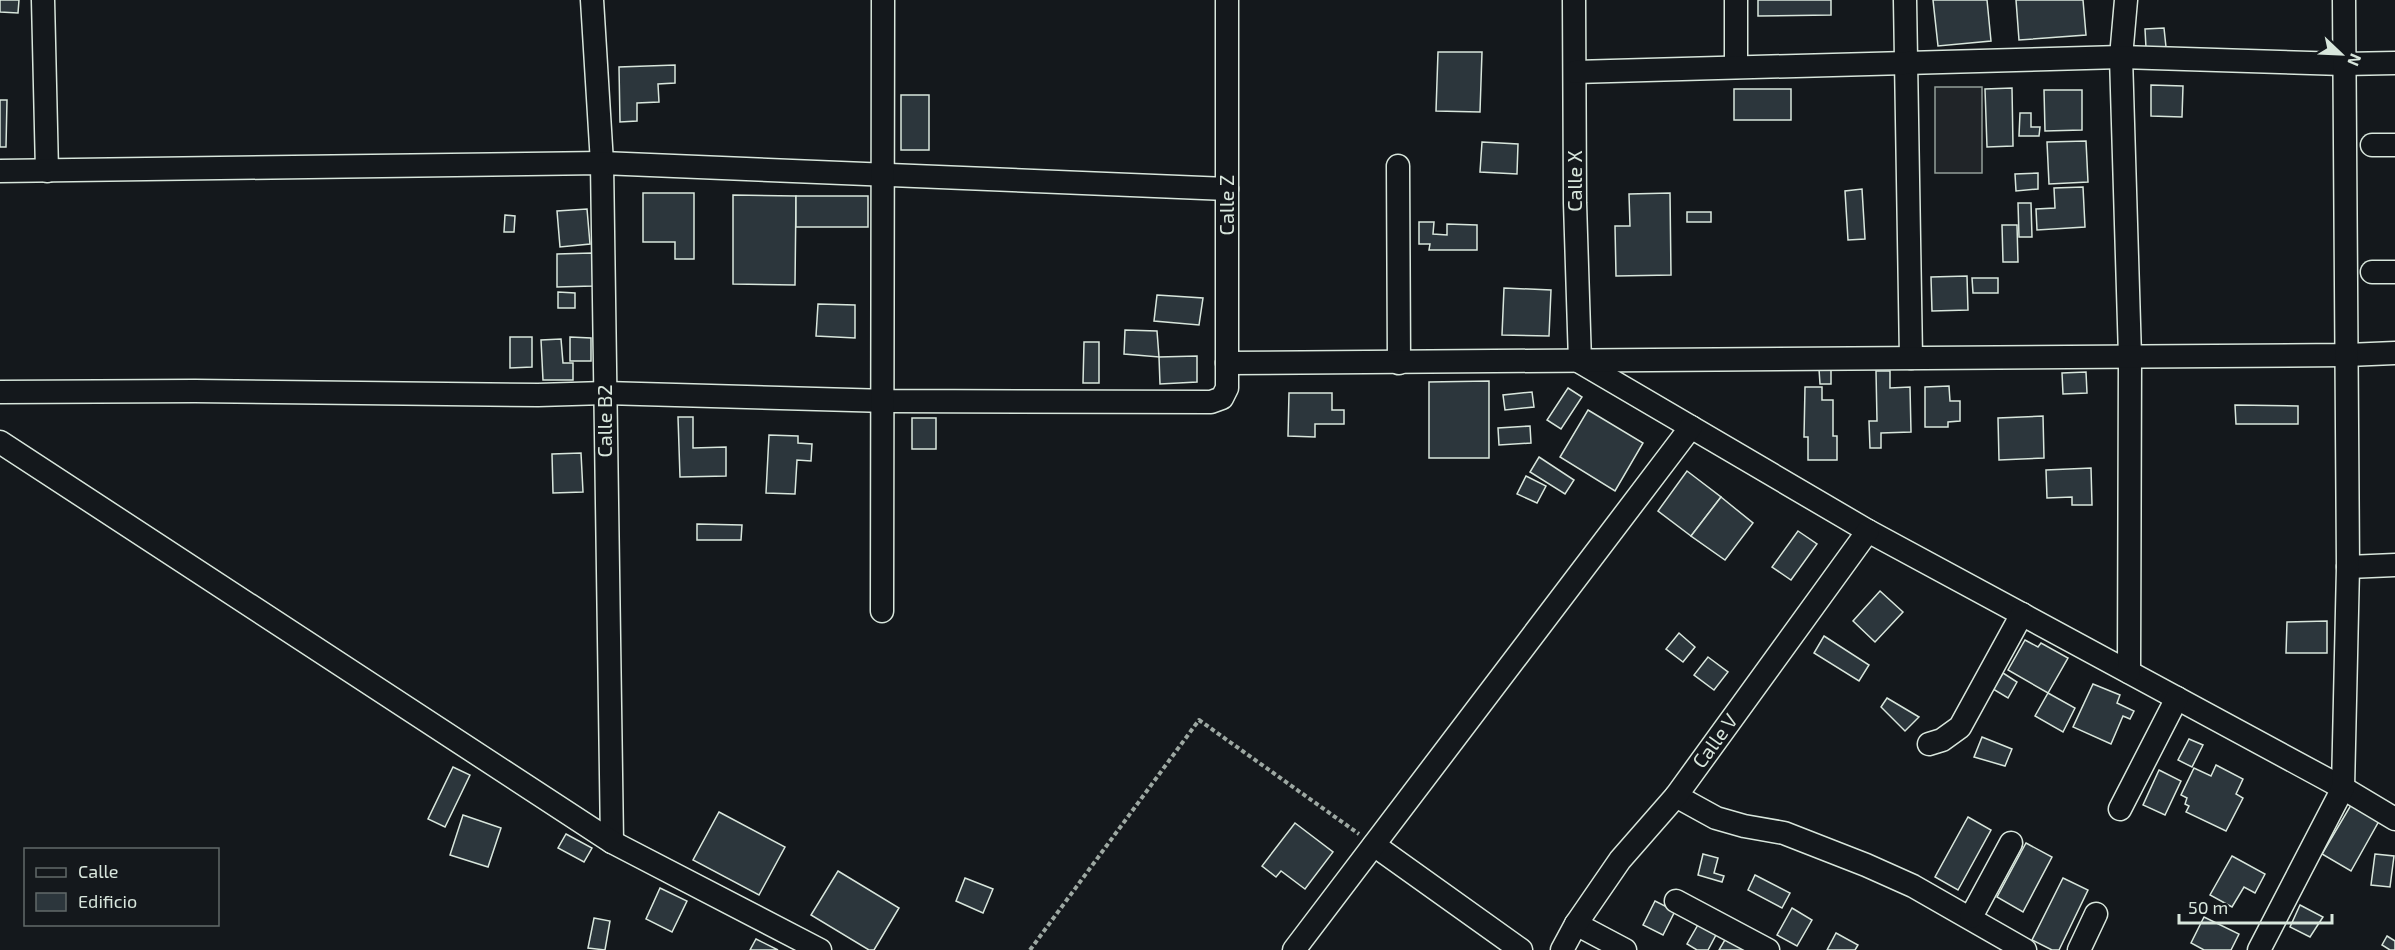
<svg xmlns="http://www.w3.org/2000/svg" width="2395" height="950" font-family="'Exo 2',sans-serif">
	<style>
		.green { fill: #202428; stroke: #939e99; stroke-width: 1.5 }
		.building { fill: #2c363c; stroke: #d8e6dc; stroke-width: 1.5 }
		.lines { fill: none; stroke-linecap: round; stroke-linejoin: round }
		.minor-casing { stroke: #d8e6dc; stroke-width: 25 }
		.path { stroke: #9da8a2; stroke-width: 4; stroke-dasharray: 4.5 3; stroke-linecap: butt }
		.minor { stroke: #14181c; stroke-width: 22 }
		.labels { text-anchor: middle; stroke-width: 4.5; stroke-linejoin: round; paint-order: stroke }
		.street-label { font-size: 20px; fill: #d8e6dc; stroke: #14181c }
	</style>
	<rect width="100%" height="100%" fill="#14181c"/>
	<rect class="green" x="1935" y="87" width="47" height="86"/>
	<g class="building">
		<path d="M0,0H19L18,13L0,12Z"/>
		<path d="M1758,0H1831V15L1758,16Z"/>
		<path d="M1933,0H1987L1991,41L1938,46Z"/>
		<path d="M2016,0H2083L2086,35L2019,40Z"/>
		<path d="M2164,28L2166,47L2146,48L2145,29Z"/>
		<path d="M1438,52H1482L1480,112L1436,111Z"/>
		<path d="M675,65V83L658,84L659,102L637,103V121L620,122L619,67Z"/>
		<path d="M2151,85L2183,86L2182,117L2151,116Z"/>
		<path d="M2012,88L2013,146L1987,147L1985,89Z"/>
		<rect x="1734" y="89" width="57" height="31"/>
		<path d="M2044,90H2082V130L2045,131Z"/>
		<rect x="901" y="95" width="28" height="55"/>
		<path d="M0,100H7L6,147H0Z"/>
		<path d="M2020,113H2031V127H2040L2039,136H2019Z"/>
		<path d="M2086,141L2088,182L2049,184L2047,142Z"/>
		<path d="M1482,142L1518,144L1517,174L1480,172Z"/>
		<path d="M2038,173V189L2016,191L2015,174Z"/>
		<path d="M2083,187L2085,227L2037,230L2036,209L2055,208L2054,188Z"/>
		<path d="M1862,189L1865,239L1848,240L1845,191Z"/>
		<path d="M643,193H694V259H675V242H643Z"/>
		<path d="M1670,193L1671,275L1616,276L1615,226H1630L1629,194Z"/>
		<path d="M733,195L796,196L795,285L733,284Z"/>
		<rect x="796" y="196" width="72" height="31"/>
		<path d="M2018,203H2031L2032,237H2019Z"/>
		<path d="M587,209L590,244L560,247L557,211Z"/>
		<rect x="1687" y="212" width="24" height="10"/>
		<path d="M505,215L515,216L514,232H504Z"/>
		<path d="M1419,222H1434L1433,234L1447,235V224L1477,225V250H1429L1430,244H1419Z"/>
		<path d="M2002,225H2017L2018,262H2003Z"/>
		<path d="M592,253L593,286L557,287V254Z"/>
		<path d="M1967,276L1968,310L1932,311L1931,277Z"/>
		<path d="M1972,278H1998V293H1973Z"/>
		<path d="M1504,288L1551,290L1549,336L1502,335Z"/>
		<path d="M558,292L575,293V308H558Z"/>
		<path d="M1157,295L1203,298L1199,325L1154,321Z"/>
		<path d="M818,304L855,305V338L816,336Z"/>
		<path d="M1125,330L1157,331L1159,357L1124,354Z"/>
		<path d="M510,337H532V367L510,368Z"/>
		<path d="M570,337L591,338V361H570Z"/>
		<path d="M561,339L563,363H573V380H543L541,340Z"/>
		<path d="M1084,342H1099V383H1083Z"/>
		<path d="M1197,356V382L1160,384L1159,357Z"/>
		<path d="M1831,368V384H1820L1819,369Z"/>
		<path d="M1876,371H1890V388L1910,387L1911,432L1881,433V448H1870L1869,421H1877Z"/>
		<path d="M2086,372L2087,393L2063,394L2062,373Z"/>
		<path d="M1489,381V458H1429V382Z"/>
		<path d="M1949,386L1950,401H1960V421L1948,422V427H1925V387Z"/>
		<path d="M1805,387H1822V400H1833V436H1837V460H1808V437H1804Z"/>
		<path d="M1568,388L1582,397L1561,429L1547,420Z"/>
		<path d="M1532,392L1534,407L1505,410L1503,395Z"/>
		<path d="M1289,393H1332V410H1344V424H1315V437L1288,436Z"/>
		<path d="M2235,405L2298,406V424H2236Z"/>
		<path d="M1588,410L1643,443L1615,491L1560,457Z"/>
		<path d="M2043,416L2044,458L1999,460L1998,418Z"/>
		<path d="M678,417H693V448L726,447V476L680,477Z"/>
		<rect x="912" y="418" width="24" height="31"/>
		<path d="M1530,426L1531,443L1499,445L1498,428Z"/>
		<path d="M769,435L798,436V443L812,444L811,461L797,460L795,494L766,493Z"/>
		<path d="M581,453L583,492L553,493L552,454Z"/>
		<path d="M1539,457L1574,480L1565,494L1530,472Z"/>
		<path d="M2091,468L2092,505H2072V497L2047,498L2046,470Z"/>
		<path d="M1687,471L1721,497L1691,536L1658,511Z"/>
		<path d="M1526,476L1546,486L1537,503L1517,494Z"/>
		<path d="M1721,497L1753,523L1725,560L1691,536Z"/>
		<path d="M697,524L742,525L741,540H697Z"/>
		<path d="M1798,531L1817,544L1791,580L1772,567Z"/>
		<path d="M1880,591L1903,612L1875,642L1853,621Z"/>
		<path d="M2327,621V653H2286L2287,622Z"/>
		<path d="M1679,633L1695,647L1683,662L1666,649Z"/>
		<path d="M1824,636L1869,665L1859,681L1814,653Z"/>
		<path d="M2025,640L2038,647L2041,643L2068,658L2048,693L2008,670Z"/>
		<path d="M1708,657L1728,672L1714,690L1694,675Z"/>
		<path d="M2003,673L2017,682L2008,698L1993,689Z"/>
		<path d="M2093,684L2120,695L2117,703L2134,711L2130,719L2123,716L2111,744L2073,727Z"/>
		<path d="M2048,693L2075,708L2063,732L2035,716Z"/>
		<path d="M1887,698L1919,717L1905,731L1881,707Z"/>
		<path d="M1982,737L2012,749L2005,766L1974,757Z"/>
		<path d="M2189,739L2203,745L2192,767L2178,760Z"/>
		<path d="M2216,765L2243,779L2236,794L2243,798L2226,831L2186,812L2189,806L2185,804L2187,798L2181,795L2194,768L2211,776Z"/>
		<path d="M453,767L470,775L445,827L428,819Z"/>
		<path d="M2159,770L2181,781L2165,815L2143,805Z"/>
		<path d="M2351,805L2379,821L2351,871L2322,854Z"/>
		<path d="M719,812L785,847L759,895L693,860Z"/>
		<path d="M463,815L501,828L488,867L450,855Z"/>
		<path d="M1968,817L1991,830L1958,890L1935,877Z"/>
		<path d="M1295,823L1333,852L1305,889L1281,871L1276,877L1262,866Z"/>
		<path d="M566,834L592,848L584,862L558,848Z"/>
		<path d="M2026,843L2052,857L2023,912L1997,897Z"/>
		<path d="M1703,854L1718,858L1714,873L1724,876L1722,882L1698,875Z"/>
		<path d="M2375,854L2394,856L2390,887L2371,885Z"/>
		<path d="M2232,856L2265,874L2255,893L2244,887L2232,907L2210,895Z"/>
		<path d="M838,871L899,908L874,950H869L811,915Z"/>
		<path d="M1755,875L1790,893L1782,908L1748,890Z"/>
		<path d="M965,878L993,889L983,913L956,901Z"/>
		<path d="M2063,878L2088,890L2059,950H2052L2032,940Z"/>
		<path d="M660,888L687,901L672,932L646,919Z"/>
		<path d="M1655,901L1675,911L1663,935L1643,925Z"/>
		<path d="M2300,905L2323,917L2310,937L2290,927Z"/>
		<path d="M1792,908L1812,920L1797,946L1777,935Z"/>
		<path d="M2204,917L2239,934L2231,950H2204L2191,943Z"/>
		<path d="M594,918L610,921L605,950L588,948Z"/>
		<path d="M1699,923L1717,933L1708,950H1697L1687,944Z"/>
		<path d="M1836,933L1858,945L1855,950H1827Z"/>
		<path d="M2387,936L2395,941V950H2390L2382,945Z"/>
		<path d="M1726,938L1747,950H1719Z"/>
		<path d="M756,939L778,950H750Z"/>
	</g>
	<g class="lines">
		<g class="minor-casing">
			<g id="minor">
				<path d="M43,0L47,171"/>
				<path d="M592,0L602,163L612,842"/>
				<path d="M1574,0L1575,203L1580,362L1868,531L2343,788L2395,819"/>
				<path d="M1905,0L1911,358"/>
				<path d="M2126,0L2121,57L2130,357L2129,672"/>
				<path d="M1736,67V0"/>
				<path d="M1575,72L2121,57L2343,64L2395,63"/>
				<path d="M2372,145H2395"/>
				<path d="M1398,166L1399,363"/>
				<path d="M0,171L602,163L1227,189"/>
				<path d="M2372,272H2395"/>
				<path d="M1227,363L2347,355L2395,353"/>
				<path d="M0,392L195,391L538,395L605,393L888,401L1211,402L1222,398L1227,388V0"/>
				<path d="M0,442L612,842L820,950"/>
				<path d="M2348,567L2395,565"/>
				<path d="M882,611L883,0"/>
				<path d="M1929,744L1942,740L1960,727L2022,614"/>
				<path d="M1676,796L1716,818L1744,826L1784,833L1866,865L1913,886L2025,950"/>
				<path d="M2120,809L2177,698"/>
				<path d="M1374,845L1521,950"/>
				<path d="M1676,901L1768,950"/>
				<path d="M1971,917L2011,843"/>
				<path d="M1576,924L1625,950"/>
				<path d="M1294,950L1691,427"/>
				<path d="M1562,950L1576,924L1620,860L1676,796L1868,531"/>
				<path d="M2079,950L2096,914"/>
				<path d="M2259,950L2343,788L2348,567L2344,0"/>
			</g>
		</g>
		<path class="path" d="M1030,950L1199,720L1359,834"/>
		<use href="#minor" class="minor"/>
	</g>
	<g class="labels">
		<g class="street-label">
			<text transform="translate(1575 181) rotate(-90)" y="7">Calle X</text>
			<text transform="translate(1227 205) rotate(-90)" y="7">Calle Z</text>
			<text transform="translate(605 421) rotate(-90)" y="7">Calle B2</text>
			<text transform="translate(1715 741) rotate(-54)" y="7">Calle V</text>
		</g>
	</g>
	<rect x="24" y="848" width="195" height="78" fill="#14181c" stroke="#626a69" stroke-width="1.5"/>
	<rect x="36" y="868" width="30" height="9" fill="#14181c" stroke="#626a69" stroke-width="1.5"/>
	<text x="78" y="878" font-size="18" fill="#d8e6dc">Calle</text>
	<rect x="36" y="893" width="30" height="18" fill="#2c363c" stroke="#626a69" stroke-width="1.5"/>
	<text x="78" y="908" font-size="18" fill="#d8e6dc">Edificio</text>
	<g transform="translate(2341 54) rotate(113)" stroke="#14181c" stroke-width="4.5" paint-order="stroke">
	<path d="M0-4.5L10 22L0 15L-10 22Z" fill="#d8e6dc"/>
	<text y="-9" font-size="16" font-weight="bold" text-anchor="middle" fill="#d8e6dc">N</text>
	</g>
	<path d="M2179 914v9h153v-9" fill="none" stroke="#d8e6dc" stroke-width="3"/>
	<text x="2188" y="914" font-size="18" fill="#d8e6dc" stroke="#14181c" stroke-width="4.5" paint-order="stroke">50 m</text>
</svg>
